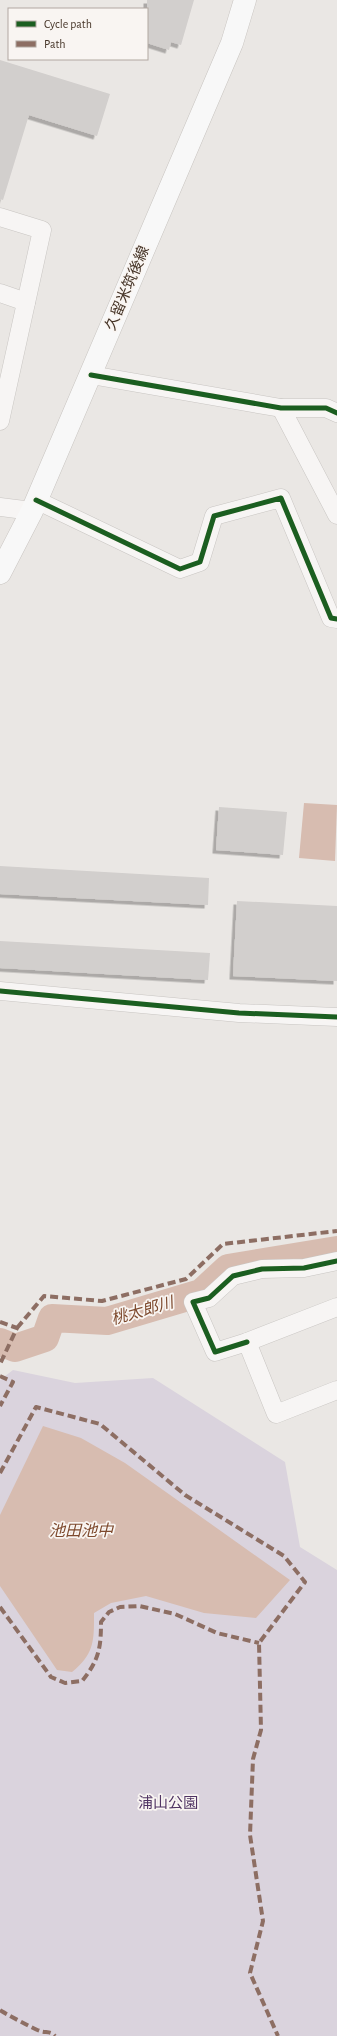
<svg xmlns="http://www.w3.org/2000/svg" width="337" height="2036" font-family="'Alegreya Sans','Noto Sans JP',sans-serif">
	<style>
		.green { fill: #dad3dd }
		.water { fill: #d7bcb0 }
		.lines { fill: none; stroke-linecap: round; stroke-linejoin: round }
		.river { stroke: #d7bcb0; stroke-width: 28 }
		.building { fill: #d2cfcd; filter: url(#shadow) }
		.minor-casing { stroke: #c8c5c2; stroke-width: 19 }
		.major-casing { stroke: #c8c4c0; stroke-width: 23 }
		.minor { stroke: #f7f5f4; stroke-width: 18 }
		.major { stroke: #f8f8f8; stroke-width: 22 }
		.quiet { stroke: #8d6e63; stroke-width: 4; stroke-dasharray: 8 4; stroke-linecap: butt }
		.cycleway-casing { stroke: #f9f5f2; stroke-width: 8 }
		.cycleway { stroke: #1b5e20; stroke-width: 5 }
		.labels { text-anchor: middle; stroke-width: 3.5; stroke-linejoin: round; paint-order: stroke }
		.street-label { font-size: 15px; fill: #463528; stroke: #f9f5f2 }
		.park-label { font-size: 15px; fill: #503463; stroke: #f9f5f2 }
		.water-label { font-size: 16px; font-style: italic; fill: #7e4a2e; stroke: #f9f5f2 }
	</style>
	<defs>
		<filter id="shadow"><feDropShadow dx="-3.5" dy="3.5" stdDeviation="0" flood-color="#0004"/></filter>
	</defs>
	<rect width="100%" height="100%" fill="#eae7e4"/>
	<path class="green" d="M13,1370L75,1383L153,1378L285,1462L300,1547L337,1570V2036H0V1380Z"/>
	<g class="water">
		<path d="M304,803L337,805L335,861L299,858Z"/>
		<path d="M43,1426L81,1438L125,1463L290,1580L256,1618L204,1613L146,1596L111,1603L94,1613C94,1639 95,1654 72,1672L57,1670L0,1586V1515Z"/>
	</g>
	<g class="lines">
		<path class="river" d="M0,1342L15,1348L45,1338L52,1318L107,1321L201,1293L228,1268L337,1250"/>
	</g>
	<g class="building">
		<path d="M147,0H194L181,45L171,42L169,50L147,43Z"/>
		<path d="M0,60L110,94L97,136L29,115L3,200L0,199Z"/>
		<path d="M219,807L287,812L283,855L216,850Z"/>
		<path d="M0,866L209,878L208,905L0,894Z"/>
		<path d="M237,901L337,906V981L233,976Z"/>
		<path d="M0,941L210,953L208,980L0,968Z"/>
	</g>
	<g class="lines">
		<g class="minor-casing">
			<g id="minor">
				<path d="M0,217L42,230L0,421"/>
				<path d="M0,293L26,302"/>
				<path d="M91,375L281,408H326L337,413"/>
				<path d="M281,408L337,515"/>
				<path d="M36,500L180,569L200,562L214,516L281,498L331,618L337,619"/>
				<path d="M0,507L32,511"/>
				<path d="M0,991L239,1013L337,1017"/>
				<path d="M337,1307L247,1342L276,1414L337,1390"/>
				<path d="M247,1342L215,1352L193,1302L209,1298L233,1276L262,1269L304,1268L337,1261"/>
			</g>
		</g>
		<g class="major-casing">
			<path id="major" d="M0,573L32,511L232,43L245,0"/>
		</g>
		<use href="#minor" class="minor"/>
		<use href="#major" class="major"/>
		<g class="quiet">
			<path d="M0,1322L17,1328L0,1364"/>
			<path d="M17,1328L44,1296L102,1301L186,1279L223,1244L337,1231"/>
			<path d="M0,1376L13,1382L0,1406"/>
			<path d="M0,1473L36,1407L100,1424L185,1495L284,1556L305,1582L259,1643L261,1730L253,1759L250,1835L263,1921L250,1973L278,2036"/>
			<path d="M0,1607L51,1677L65,1683L82,1681C99,1660 101,1648 101,1622L109,1612L120,1607L139,1606L175,1614L217,1633L259,1643"/>
			<path d="M0,2010C2,2012 36,2030 40,2031C46,2033 51,2031 55,2036"/>
		</g>
		<g class="cycleway-casing">
			<g id="cycleway">
				<path d="M91,375L281,408H326L337,413"/>
				<path d="M36,500L180,569L200,562L214,516L281,498L331,618L337,619"/>
				<path d="M0,991L239,1013L337,1017"/>
				<path d="M247,1342L215,1352L193,1302L209,1298L233,1276L262,1269L304,1268L337,1261"/>
			</g>
		</g>
		<use href="#cycleway" class="cycleway"/>
	</g>
	<g class="labels">
		<g class="street-label">
			<text transform="translate(127 288) rotate(-67)" y="5">久留米筑後線</text>
		</g>
		<g class="park-label">
			<text x="168" y="1808">浦山公園</text>
		</g>
		<g class="water-label">
			<text transform="translate(142 1310) rotate(-16)" y="6">桃太郎川</text>
			<text x="81" y="1536">池田池中</text>
		</g>
	</g>
	<rect x="8" y="8" width="140" height="52" fill="#f9f5f2" stroke="#b1a8a1"/>
	<rect x="16" y="21" width="20" height="6" fill="#1b5e20" stroke="#b1a8a1"/>
	<text x="44" y="28" font-size="12" fill="#463528">Cycle path</text>
	<rect x="16" y="41" width="20" height="6" fill="#8d6e63" stroke="#b1a8a1"/>
	<text x="44" y="48" font-size="12" fill="#463528">Path</text>
</svg>
